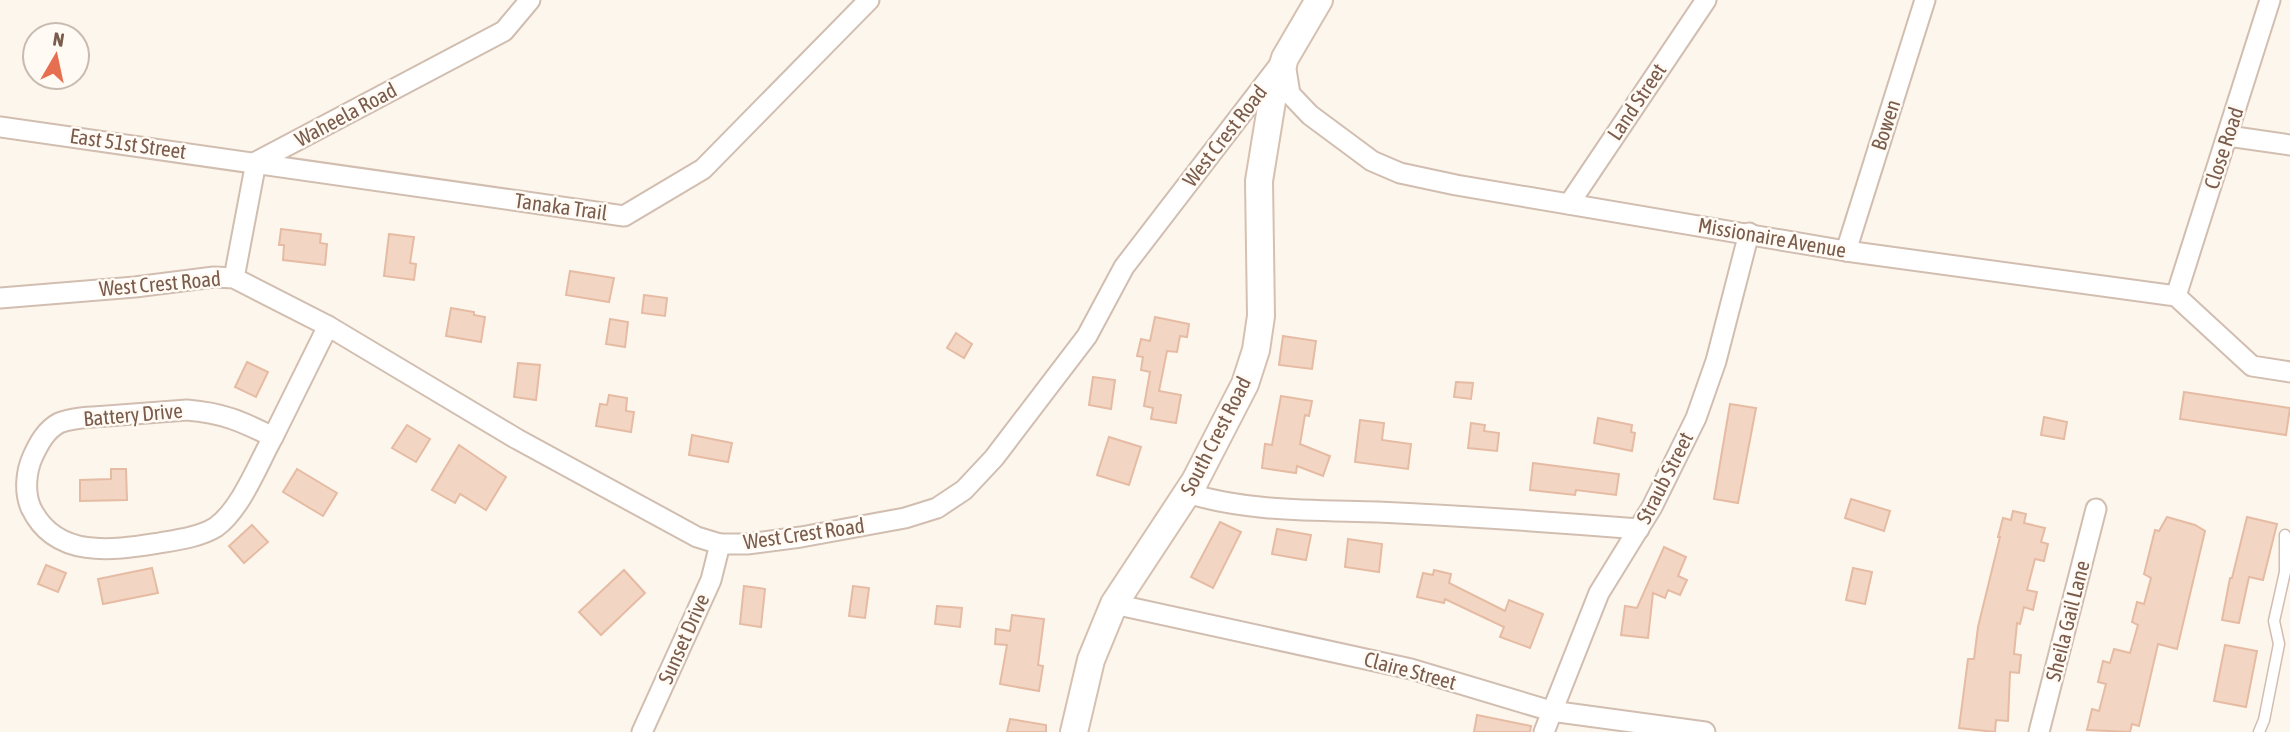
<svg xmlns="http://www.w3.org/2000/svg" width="2290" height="732" font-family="'Asap Condensed',sans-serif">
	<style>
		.building { fill: #f3d5c3; stroke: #e6bba3; stroke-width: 2 }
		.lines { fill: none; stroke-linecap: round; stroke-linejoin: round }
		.lane-casing { stroke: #d1beb0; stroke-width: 13 }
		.street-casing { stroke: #d1beb0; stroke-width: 23 }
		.secondary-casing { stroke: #d6c0b0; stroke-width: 30 }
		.lane { stroke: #fff; stroke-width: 10 }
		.street { stroke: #fff; stroke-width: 19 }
		.secondary { stroke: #fff; stroke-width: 26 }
		.labels { text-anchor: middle; stroke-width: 5; stroke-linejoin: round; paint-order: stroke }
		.street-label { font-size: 21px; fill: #7a5c4d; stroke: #fffaf3 }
	</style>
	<rect width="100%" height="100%" fill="#fdf6ec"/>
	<g class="building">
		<path d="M281,229L321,234L320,243L327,244L325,265L283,260L284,245H279Z"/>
		<path d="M389,234L414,237L410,263L416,264L414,280L384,276Z"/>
		<path d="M570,271L614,278L609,302L566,295Z"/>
		<path d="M644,295L667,298L665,316L642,313Z"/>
		<path d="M451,308L474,312V315L485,317L481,342L446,336Z"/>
		<path d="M1155,317L1189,324L1187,337L1180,336L1177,352L1167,351L1159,391L1181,395L1176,423L1151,419L1153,408L1144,406L1150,372L1141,370L1143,357L1137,356L1141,339L1150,341Z"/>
		<path d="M610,319L628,322L625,347L606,344Z"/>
		<path d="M956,333L972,344L964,358L947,348Z"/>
		<path d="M1283,336L1316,341L1312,369L1279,365Z"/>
		<path d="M247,362L268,372L256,397L235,387Z"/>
		<path d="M518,363L540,365L536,400L514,397Z"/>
		<path d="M1093,377L1115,380L1111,409L1089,405Z"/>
		<path d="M1456,382L1473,383L1471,399L1454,397Z"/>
		<path d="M2184,392L2290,408L2286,435L2180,419Z"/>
		<path d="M609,395L627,398L626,411L634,412L631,432L596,426L600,404L607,405Z"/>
		<path d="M1281,396L1312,401L1309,416L1305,415L1300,444L1330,456L1323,476L1297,466L1296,473L1262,468L1265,444L1272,445Z"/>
		<path d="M1730,404L1756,408L1738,503L1714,499Z"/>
		<path d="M2044,417L2067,422L2064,439L2041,435Z"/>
		<path d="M1598,418L1632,425L1631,432L1635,433L1632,451L1594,443Z"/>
		<path d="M1360,420L1384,423L1382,440L1411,444L1408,469L1355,462Z"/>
		<path d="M1471,423L1485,425L1484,431L1499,433L1497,451L1468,448Z"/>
		<path d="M407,425L430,439L416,462L392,448Z"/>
		<path d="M692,435L732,443L728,462L689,455Z"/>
		<path d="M1109,437L1141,447L1129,485L1097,475Z"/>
		<path d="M459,445L506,477L486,510L460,494L455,503L432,490Z"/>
		<path d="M1533,463L1619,474L1616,495L1576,490L1575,495L1530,490Z"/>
		<path d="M111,469H126L127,500L80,501V480L111,479Z"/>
		<path d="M297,469L337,493L323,516L283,492Z"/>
		<path d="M1851,499L1890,511L1884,531L1845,518Z"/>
		<path d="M2013,511L2026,514L2024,523L2045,528L2041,542L2048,544L2044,561L2035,559L2027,590L2037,592L2033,610L2024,607L2020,624L2017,623L2014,654L2021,655L2019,673L2010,672L2008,721L1996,720L1995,732L1959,728L1968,659H1974L1978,627L2000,537H1998L2003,518L2011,520Z"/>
		<path d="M2167,517L2195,525L2205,531L2177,649L2158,644L2139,726L2132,724L2130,732L2087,730L2092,709L2099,711L2106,684L2098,682L2103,661L2110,663L2114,649L2130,653L2138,625L2132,622L2137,602L2144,604L2151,578L2144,574L2155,530L2159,531Z"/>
		<path d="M2247,517L2277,524L2263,580L2249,577L2239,623L2222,620L2230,578H2232Z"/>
		<path d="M1220,522L1241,532L1213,588L1191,577Z"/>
		<path d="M252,525L268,542L244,563L229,546Z"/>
		<path d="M1277,529L1311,535L1306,560L1272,554Z"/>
		<path d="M1348,539L1382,544L1379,572L1345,567Z"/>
		<path d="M1664,547L1686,557L1678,576L1687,580L1680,595L1668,590L1665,598L1653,593L1648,638L1621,635L1625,606L1637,608Z"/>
		<path d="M46,565L66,573L58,592L38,584Z"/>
		<path d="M152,568L158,593L103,604L98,579Z"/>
		<path d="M1853,568L1872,572L1865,604L1846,600Z"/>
		<path d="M624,570L645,593L601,635L579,612Z"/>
		<path d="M1434,570L1451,574L1449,583L1505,611L1509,600L1543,614L1530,648L1500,637L1504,627L1445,599L1444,603L1417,597L1423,573L1433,575Z"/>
		<path d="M744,586L765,589L761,627L740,624Z"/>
		<path d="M853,586L869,588L865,618L849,616Z"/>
		<path d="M937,606L962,608L960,627L935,624Z"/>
		<path d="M1012,615L1044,619L1038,665L1043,666L1039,691L1000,684L1007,645L995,644L996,629L1010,631Z"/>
		<path d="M2225,645L2257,651L2246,707L2214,701Z"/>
		<path d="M1477,715L1531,726L1530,732H1474Z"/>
		<path d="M1010,719L1046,725V732H1007Z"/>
	</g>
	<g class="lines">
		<g class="lane-casing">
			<path id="lane" d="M2259,732L2264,720L2279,644L2274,621L2285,572V535"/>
		</g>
		<g class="street-casing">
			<g id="street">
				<path d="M1285,63L1290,94L1310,115L1372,161L1400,173L1456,185L1846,251L2176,296L2252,366L2290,372"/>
				<path d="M0,127L624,216L703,169L869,0"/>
				<path d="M2228,136L2290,145"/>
				<path d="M256,162L504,31L530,0"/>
				<path d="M1569,204L1706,0"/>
				<path d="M1846,251L1925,0"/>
				<path d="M234,278L256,162"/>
				<path d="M2176,296L2270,0"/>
				<path d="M0,298L135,287L214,277L234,278L328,326L517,439L697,537L720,544H747L801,537L905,518L937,508L964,490L994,458L1087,336L1124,267L1277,68"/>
				<path d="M187,410C223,413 241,421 273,437C258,464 241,509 216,527C200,537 177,540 159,543C114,550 56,560 31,508C24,492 26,471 33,456C39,443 46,430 59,423C74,417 92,417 107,416C134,414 160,412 187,410Z"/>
				<path d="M273,437L328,326"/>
				<path d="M1187,493C1249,512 1314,510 1378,512C1465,516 1552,522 1639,529"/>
				<path d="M1114,604L1411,669L1551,711L1705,732"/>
				<path d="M642,732L711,580L720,544"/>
				<path d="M1544,732L1599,593L1652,507L1696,418L1716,361L1749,233"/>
				<path d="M2039,732L2096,509"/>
			</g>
		</g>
		<g class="secondary-casing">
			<path id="secondary" d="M1074,732L1091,660L1114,604L1195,481L1245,384L1256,350L1261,316L1259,181L1272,101L1285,58L1319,0"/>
		</g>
		<use href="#lane" class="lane"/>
		<use href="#street" class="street"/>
		<use href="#secondary" class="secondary"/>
	</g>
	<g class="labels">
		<g class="street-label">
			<text transform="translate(1637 102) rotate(-56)" y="7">Land Street</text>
			<text transform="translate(346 115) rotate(-28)" y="7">Waheela Road</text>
			<text transform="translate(1886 125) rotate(-72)" y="7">Bowen</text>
			<text transform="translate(1225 136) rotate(-52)" y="7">West Crest Road</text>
			<text transform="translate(128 144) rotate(8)" y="7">East 51st Street</text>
			<text transform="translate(2224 148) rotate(-72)" y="7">Close Road</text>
			<text transform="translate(561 207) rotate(8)" y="7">Tanaka Trail</text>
			<text transform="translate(1772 238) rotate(10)" y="7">Missionaire Avenue</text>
			<text transform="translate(160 284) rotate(-5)" y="7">West Crest Road</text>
			<text transform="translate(133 415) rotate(-5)" y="7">Battery Drive</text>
			<text transform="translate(1216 436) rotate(-63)" y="7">South Crest Road</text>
			<text transform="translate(1665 478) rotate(-63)" y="7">Straub Street</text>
			<text transform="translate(804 534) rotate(-8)" y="7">West Crest Road</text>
			<text transform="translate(2068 621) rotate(-76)" y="7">Sheila Gail Lane</text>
			<text transform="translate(684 639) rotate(-66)" y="7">Sunset Drive</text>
			<text transform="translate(1410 671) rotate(15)" y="7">Claire Street</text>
		</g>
	</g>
	<g transform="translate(56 56) rotate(9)"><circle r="33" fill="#fffaf3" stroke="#cabbb1" stroke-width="2"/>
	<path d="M0-5L12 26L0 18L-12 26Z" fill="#e76f51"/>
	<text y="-10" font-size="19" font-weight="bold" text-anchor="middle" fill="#7a5c4d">N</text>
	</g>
</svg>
